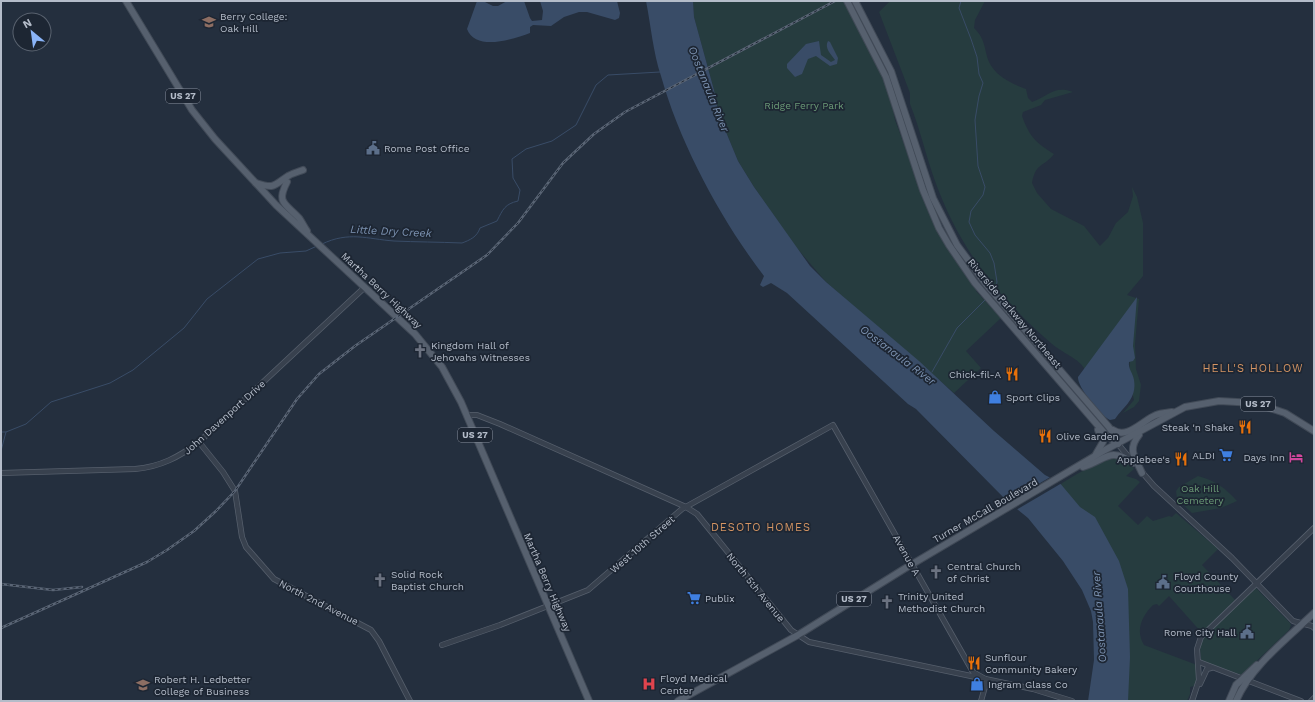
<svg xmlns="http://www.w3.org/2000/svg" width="1315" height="702" font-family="'Work Sans',sans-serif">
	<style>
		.green { fill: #263c3f }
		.water { fill: #394c67 }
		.pier { fill: #242f3e }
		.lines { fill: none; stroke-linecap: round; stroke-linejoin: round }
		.stream { stroke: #394c67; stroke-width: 1 }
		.minor-casing { stroke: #565f6c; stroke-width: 6 }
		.major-casing { stroke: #414a57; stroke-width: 8 }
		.minor { stroke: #38414e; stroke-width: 4.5 }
		.major { stroke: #56606e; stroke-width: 6 }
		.rail-casing { stroke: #5a6575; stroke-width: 2.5 }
		.rail { stroke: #1d2633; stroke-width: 1; stroke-dasharray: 3; stroke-linecap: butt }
		.labels { text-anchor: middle; stroke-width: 3.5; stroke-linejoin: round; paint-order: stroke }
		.shield { fill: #1d2633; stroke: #878f9c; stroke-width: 1 }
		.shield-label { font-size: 9px; font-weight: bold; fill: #b4bcc9 }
		.poi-label { font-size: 10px; fill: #b4bcc9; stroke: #1d2633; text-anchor: start }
		.park-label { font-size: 10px; fill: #6b9a76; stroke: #1d2633 }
		.street-label { font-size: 10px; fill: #b4bcc9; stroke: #1d2633 }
		.water-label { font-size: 11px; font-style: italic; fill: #7c92b1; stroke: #1d2633 }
		.neighbourhood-label { font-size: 11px; letter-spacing: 1px; fill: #d59563; stroke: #1d2633 }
	</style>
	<rect width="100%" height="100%" fill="#242f3e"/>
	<g class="green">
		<path d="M693,1H844C864,38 889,78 895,120C918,180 934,241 978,290L976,291L1001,318L966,351L981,368L954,393L826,282L796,247L754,187L738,161L719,115L714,90L694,17Z"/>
		<path d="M890,1H985L975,20L974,28C988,41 983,54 992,67C999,78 1015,85 1026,89L1028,98L1032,102C1048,97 1054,85 1073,92L1045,100L1041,105L1023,112L1022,116C1029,136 1036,143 1054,154C1043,168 1036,162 1032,183L1037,193L1051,209L1084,226L1100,246L1108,238L1116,223L1128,212L1133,196L1132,187L1137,197L1143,223V276L1127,295L1139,299L1135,344L1136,369L1141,385L1139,401L1134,407L1123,413L1134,400L1129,379L1130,359L1088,375C1081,358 1065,355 1052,344C1030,325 1007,302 989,279C966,250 948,217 935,181C926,156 920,129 910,104V93L879,12Z"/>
		<path d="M1113,455L1126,460L1134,469L1126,476L1136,479L1140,482L1118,506L1138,525L1147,516L1153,521L1169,516L1172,517L1176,513L1218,549L1202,565L1235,600L1202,633L1169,596L1159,606L1157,604L1153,605C1142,616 1135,630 1144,645L1197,665L1198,677L1194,686L1190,687V694L1187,701H1104L1107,568L1044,494L1077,474Z"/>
		<path d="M1198,476C1216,481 1224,487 1237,501L1221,508L1192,513L1177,499L1176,491L1179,487Z"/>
		<path d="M1256,588L1290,623L1291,625L1289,630L1242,675L1201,661L1200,646L1206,634Z"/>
	</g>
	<g class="water">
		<path d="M477,1H483L493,6H498L507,1H524L530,18L532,21L542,20L543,11L540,1H617L620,13L619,18L615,20L587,12H579L564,17L551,26L533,25L530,27V33C513,39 476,52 467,29Z"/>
		<path d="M646,1H693L694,17L714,90L719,115L738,161L754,187L810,266L826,282L919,361L994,431L1045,475L1059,482L1080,507L1095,517L1119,561L1128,589L1130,657L1128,701H1088L1094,660L1093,622L1091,611L1082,590L1063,561L1028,518L1007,501L916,409L908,404L787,293L771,283L763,287L760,285L764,276C721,220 680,144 661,76C653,52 651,26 646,1Z"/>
		<path d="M819,41L821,55L831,62L835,60C831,54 824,48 828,41L830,42L838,58L837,64L830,66L816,56L808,59L802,74L795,77L787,68V64L806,44Z"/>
		<path d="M1137,297L1133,346L1135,358L1133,361L1129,362C1128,369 1133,373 1134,380C1137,399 1124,406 1115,419L1110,420C1101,416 1077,387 1078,377Z"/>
	</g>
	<path class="pier" d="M1052,476L1062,483L1016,510L1006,503Z"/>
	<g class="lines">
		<g class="stream">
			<path d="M961,1L959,8L971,39L977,57L979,74L983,83L979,96L975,120L978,166L985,187L983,195L971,211L969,222L975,235L990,253L994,263L997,282L995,290"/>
			<path d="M322,244C349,231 367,239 394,241C416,242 439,242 462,243C470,240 477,237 480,228L497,221C503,209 505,204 518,201L520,190L513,178L512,159L526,149L552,141L576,125L596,85L608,75L660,72"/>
			<path d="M932,372L957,328L986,299"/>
			<path d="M1,432H6L26,424L51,402L110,383L133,370L184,328L207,299L258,259L280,253L306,251L317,246"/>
			<path d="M1,451L6,432"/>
		</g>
		<g class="minor-casing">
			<g id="minor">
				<path d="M466,415H477L500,424L686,507L697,514L791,630L809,642L1033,689L1072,701"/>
				<path d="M199,442L223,472L235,491L242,537L246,547L274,579L371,630L379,641L410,701"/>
				<path d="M1118,444L1132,461"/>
				<path d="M1141,471L1154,486L1232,558L1293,621L1312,626L1314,628"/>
				<path d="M1,473L135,469C160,467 179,457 199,442L365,287"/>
				<path d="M442,645L500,625L588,590L682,509L833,425L973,672L987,680"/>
				<path d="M1199,662L1301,701"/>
				<path d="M1200,684L1207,669L1211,668"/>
				<path d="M981,701L987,680"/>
				<path d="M1192,701L1199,680L1197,649L1201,637L1314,528"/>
				<path d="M1311,701L1314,698"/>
			</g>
		</g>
		<g class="major-casing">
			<g id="major">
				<path d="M126,1L192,110L215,139L276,205L415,334L442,367L461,402L589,701"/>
				<path d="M847,1L886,77L923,190L939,228L949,245L975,283L1107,436L1118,444"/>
				<path d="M855,1L891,71L933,198L957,245L985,283L1108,426L1114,434L1118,444"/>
				<path d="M287,182C276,203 285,203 299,218C302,222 304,227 307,231"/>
				<path d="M256,183C275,189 273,186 288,176C293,173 298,172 303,170"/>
				<path d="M1113,430C1127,440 1143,420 1156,415C1161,413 1166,413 1172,412"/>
				<path d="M1139,435C1127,450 1135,457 1142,473"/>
				<path d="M1096,454L1103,442L1098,430"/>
				<path d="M1083,467C1107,459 1110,447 1133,463"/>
				<path d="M678,701L798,635L904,569L1105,450L1185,407L1219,401L1255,403L1285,413L1314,431"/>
				<path d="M1229,701L1236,685L1257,665"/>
				<path d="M1236,701C1251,666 1287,639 1314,613"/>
			</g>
		</g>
		<use href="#minor" class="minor"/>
		<use href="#major" class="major"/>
		<g class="rail-casing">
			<g id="rail">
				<path d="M1,584L53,590L82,587"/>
				<path d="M1,628L147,562L167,550L194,531L216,511L235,491L297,399L319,374L355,346L487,255L518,223L563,163L594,134L625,112L835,1"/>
			</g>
		</g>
		<use href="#rail" class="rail"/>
	</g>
	<defs>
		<g id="university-bare" transform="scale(1.08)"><path d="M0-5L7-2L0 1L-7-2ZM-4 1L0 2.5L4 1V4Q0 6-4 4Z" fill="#8d6e63" stroke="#1d2633" stroke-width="2.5" paint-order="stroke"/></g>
		<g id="civic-bare" transform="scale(1.08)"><path d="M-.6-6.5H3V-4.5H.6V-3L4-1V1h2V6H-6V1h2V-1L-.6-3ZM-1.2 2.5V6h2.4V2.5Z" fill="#5c6f8a" stroke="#1d2633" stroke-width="2.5" paint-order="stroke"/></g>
		<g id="church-bare" transform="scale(1.08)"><path d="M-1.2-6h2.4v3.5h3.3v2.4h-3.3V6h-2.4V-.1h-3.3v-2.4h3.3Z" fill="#6b7280" stroke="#1d2633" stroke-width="2.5" paint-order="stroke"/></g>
		<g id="restaurant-bare" transform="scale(1.08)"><path d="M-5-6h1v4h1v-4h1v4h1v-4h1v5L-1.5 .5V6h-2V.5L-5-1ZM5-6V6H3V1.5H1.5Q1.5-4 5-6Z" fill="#e8710a" stroke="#1d2633" stroke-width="2.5" paint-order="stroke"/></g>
		<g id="shop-bare" transform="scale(1.08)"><path d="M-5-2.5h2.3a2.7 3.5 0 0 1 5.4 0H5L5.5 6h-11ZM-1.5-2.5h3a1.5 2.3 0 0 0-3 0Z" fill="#3f7fe0" stroke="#1d2633" stroke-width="2.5" paint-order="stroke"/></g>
		<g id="supermarket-bare" transform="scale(1.08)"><path d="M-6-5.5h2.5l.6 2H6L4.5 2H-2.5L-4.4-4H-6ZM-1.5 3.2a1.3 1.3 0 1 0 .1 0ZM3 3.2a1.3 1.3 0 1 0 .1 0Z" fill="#3f7fe0" stroke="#1d2633" stroke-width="2.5" paint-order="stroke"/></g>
		<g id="hotel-bare" transform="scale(1.08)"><path d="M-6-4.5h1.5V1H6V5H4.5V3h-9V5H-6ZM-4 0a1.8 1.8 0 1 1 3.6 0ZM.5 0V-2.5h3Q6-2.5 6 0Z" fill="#d1479c" stroke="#1d2633" stroke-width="2.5" paint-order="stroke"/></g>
		<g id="hospital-bare" transform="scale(1.08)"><path d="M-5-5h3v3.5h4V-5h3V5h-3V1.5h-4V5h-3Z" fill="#e0444e" stroke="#1d2633" stroke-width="2.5" paint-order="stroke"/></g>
	</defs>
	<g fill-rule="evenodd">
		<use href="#university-bare" x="209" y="22"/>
		<use href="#civic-bare" x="373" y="148"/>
		<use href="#church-bare" x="420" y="351"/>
		<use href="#restaurant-bare" x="1012" y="374"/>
		<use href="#shop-bare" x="995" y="397"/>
		<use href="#restaurant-bare" x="1245" y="427"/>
		<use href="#restaurant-bare" x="1045" y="436"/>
		<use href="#supermarket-bare" x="1226" y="455"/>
		<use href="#hotel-bare" x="1296" y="457"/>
		<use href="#restaurant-bare" x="1181" y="459"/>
		<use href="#church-bare" x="936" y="572"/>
		<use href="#church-bare" x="380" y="580"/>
		<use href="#civic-bare" x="1163" y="582"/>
		<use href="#supermarket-bare" x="694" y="598"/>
		<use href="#church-bare" x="887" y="602"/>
		<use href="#civic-bare" x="1247" y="632"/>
		<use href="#restaurant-bare" x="974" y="663"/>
		<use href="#hospital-bare" x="649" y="684"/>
		<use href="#shop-bare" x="977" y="684"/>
		<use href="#university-bare" x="143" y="685"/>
	</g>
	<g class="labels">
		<g class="shield">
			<rect x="166" y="89" width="34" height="14" rx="3"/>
			<rect x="1241" y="397" width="34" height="14" rx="3"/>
			<rect x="458" y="428" width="34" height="14" rx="3"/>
			<rect x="837" y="592" width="34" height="14" rx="3"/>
		</g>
		<g class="shield-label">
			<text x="183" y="99">US 27</text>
			<text x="1258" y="407">US 27</text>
			<text x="475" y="438">US 27</text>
			<text x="854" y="602">US 27</text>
		</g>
		<g class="poi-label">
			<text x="220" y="20">Berry College:<tspan x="220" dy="12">Oak Hill</tspan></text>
			<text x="384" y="152">Rome Post Office</text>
			<text x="431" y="349">Kingdom Hall of<tspan x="431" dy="12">Jehovahs Witnesses</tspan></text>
			<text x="1001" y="378" text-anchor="end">Chick-fil-A</text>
			<text x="1006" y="401">Sport Clips</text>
			<text x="1234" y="431" text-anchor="end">Steak 'n Shake</text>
			<text x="1056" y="440">Olive Garden</text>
			<text x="1215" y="459" text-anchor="end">ALDI</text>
			<text x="1285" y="461" text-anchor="end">Days Inn</text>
			<text x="1170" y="463" text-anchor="end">Applebee's</text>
			<text x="947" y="570">Central Church<tspan x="947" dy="12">of Christ</tspan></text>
			<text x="391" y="578">Solid Rock<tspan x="391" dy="12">Baptist Church</tspan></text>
			<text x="1174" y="580">Floyd County<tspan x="1174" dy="12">Courthouse</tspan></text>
			<text x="898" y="600">Trinity United<tspan x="898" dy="12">Methodist Church</tspan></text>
			<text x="705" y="602">Publix</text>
			<text x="1236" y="636" text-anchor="end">Rome City Hall</text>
			<text x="985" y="661">Sunflour<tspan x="985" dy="12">Community Bakery</tspan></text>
			<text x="660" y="682">Floyd Medical<tspan x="660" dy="12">Center</tspan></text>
			<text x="154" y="683">Robert H. Ledbetter<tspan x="154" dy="12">College of Business</tspan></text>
			<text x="988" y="688">Ingram Glass Co</text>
		</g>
		<g class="park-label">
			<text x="804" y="109">Ridge Ferry Park</text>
			<text x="1200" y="492">Oak Hill<tspan x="1200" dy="12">Cemetery</tspan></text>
		</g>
		<g class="street-label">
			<text transform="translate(382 290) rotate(43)" y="4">Martha Berry Highway</text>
			<text transform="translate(1015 313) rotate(50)" y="4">Riverside Parkway Northeast</text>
			<text transform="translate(224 417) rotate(-42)" y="4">John Davenport Drive</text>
			<text transform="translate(985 510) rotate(-30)" y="4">Turner McCall Boulevard</text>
			<text transform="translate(642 544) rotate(-41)" y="4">West 10th Street</text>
			<text transform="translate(907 555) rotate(61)" y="4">Avenue A</text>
			<text transform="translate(548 582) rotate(67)" y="4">Martha Berry Highway</text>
			<text transform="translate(756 587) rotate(51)" y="4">North 5th Avenue</text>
			<text transform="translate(319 602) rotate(27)" y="4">North 2nd Avenue</text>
		</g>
		<g class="water-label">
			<text transform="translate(709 89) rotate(68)" y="4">Oostanaula River</text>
			<text transform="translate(391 231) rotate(3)" y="4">Little Dry Creek</text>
			<text transform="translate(898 355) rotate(37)" y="4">Oostanaula River</text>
			<text transform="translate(1099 617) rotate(-94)" y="4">Oostanaula River</text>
		</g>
		<g class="neighbourhood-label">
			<text x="1253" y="372">HELL'S HOLLOW</text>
			<text x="761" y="531">DESOTO HOMES</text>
		</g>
	</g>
	<rect width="1315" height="702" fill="none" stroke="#b4bcc9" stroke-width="4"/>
	<g transform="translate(32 32) rotate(331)"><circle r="19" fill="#1d2633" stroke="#59626f"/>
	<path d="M0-3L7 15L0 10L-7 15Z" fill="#8ab4f8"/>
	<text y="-6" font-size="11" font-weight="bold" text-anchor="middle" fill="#b4bcc9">N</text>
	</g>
</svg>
